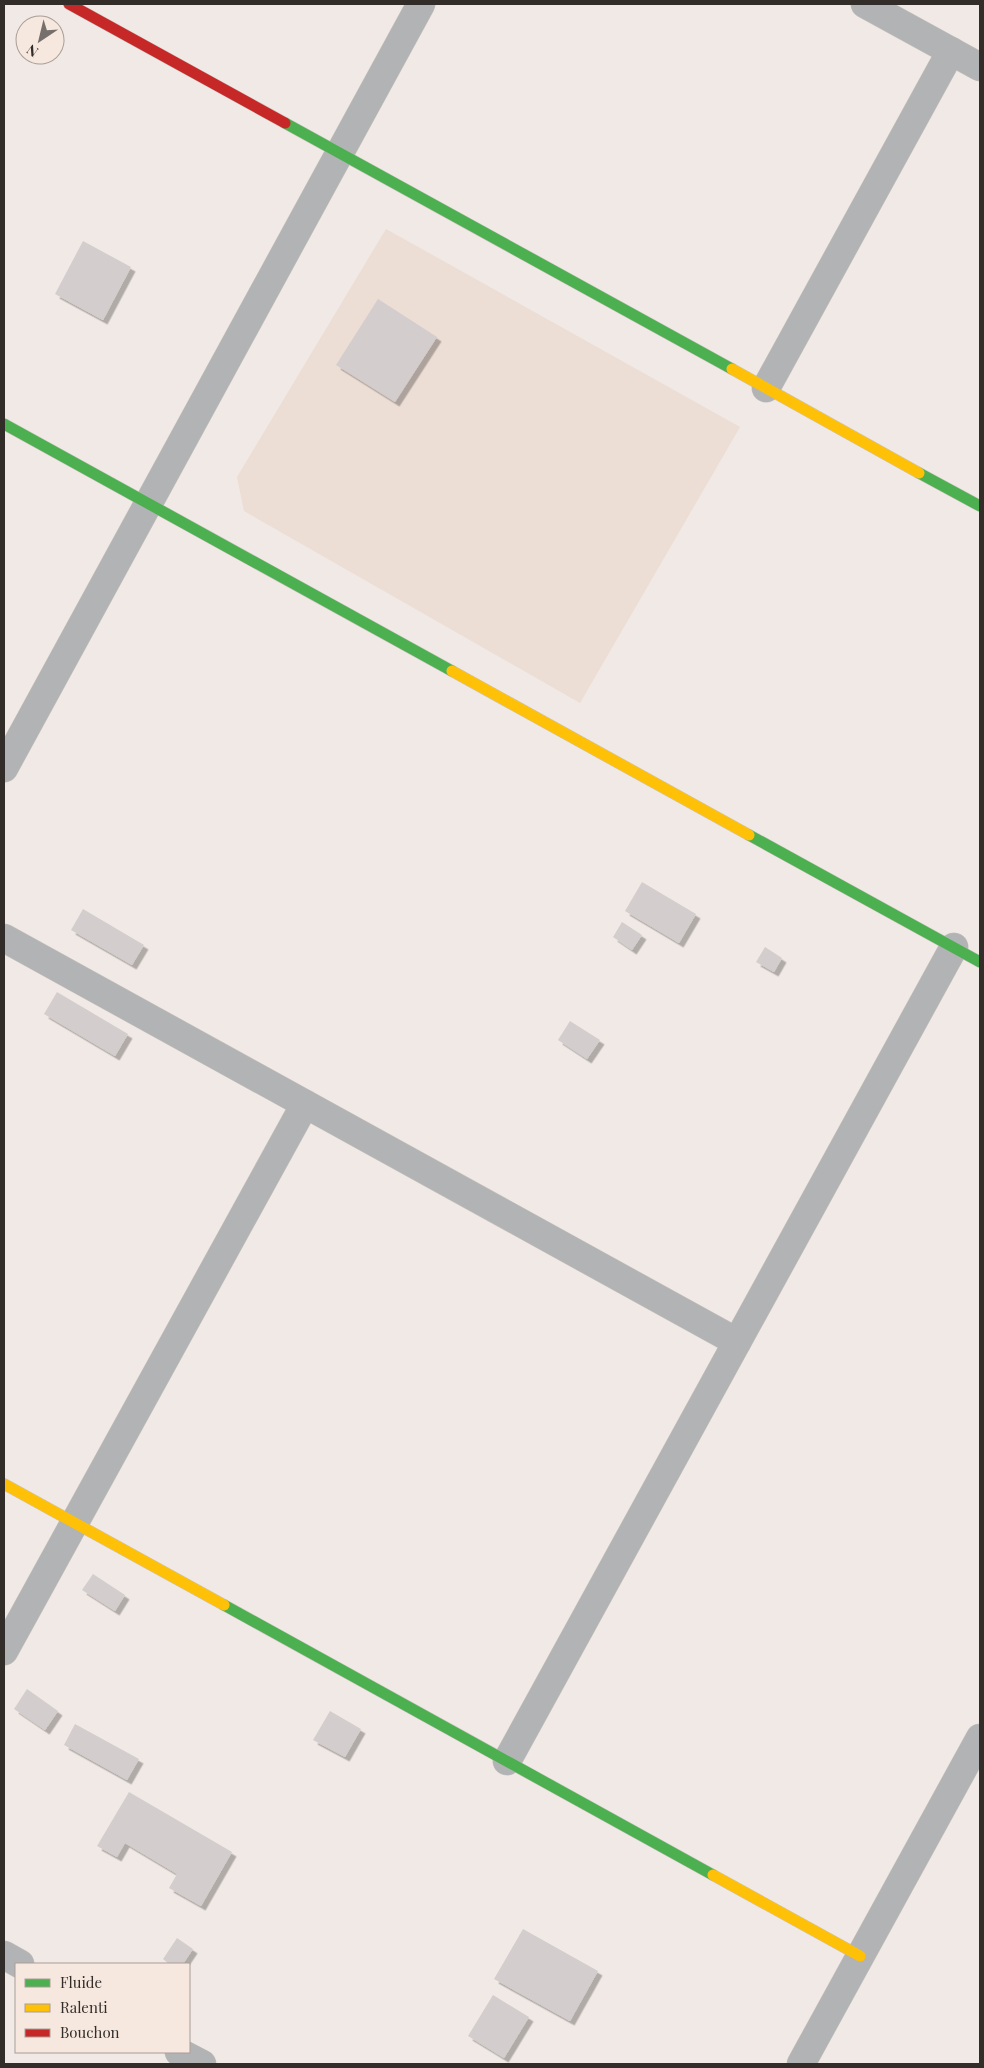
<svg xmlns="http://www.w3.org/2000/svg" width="984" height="2068" font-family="'Playfair Display',serif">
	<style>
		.built { fill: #ecddd5 }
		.building { fill: #d3cdcd; filter: url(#shadow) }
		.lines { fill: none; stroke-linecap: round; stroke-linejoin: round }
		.street-casing { stroke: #cac4c0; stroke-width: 29 }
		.fast-casing { stroke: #cac4c0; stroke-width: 12 }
		.slow-casing { stroke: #cac4c0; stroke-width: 12 }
		.jam-casing { stroke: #cac4c0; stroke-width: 12 }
		.street { stroke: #b2b3b4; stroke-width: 28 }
		.fast { stroke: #4caf50; stroke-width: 11 }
		.slow { stroke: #ffc107; stroke-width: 11 }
		.jam { stroke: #c62828; stroke-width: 11 }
	</style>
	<defs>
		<filter id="shadow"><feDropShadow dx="4.5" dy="4.5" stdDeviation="0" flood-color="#0004"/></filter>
	</defs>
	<rect width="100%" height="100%" fill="#f1e9e5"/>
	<path class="built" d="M386,229L740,427L580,703L244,511L237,477Z"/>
	<g class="building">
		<path d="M83,241L131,267L103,320L55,294Z"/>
		<path d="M378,299L437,337L395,402L336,365Z"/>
		<path d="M642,882L696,914L679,943L625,911Z"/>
		<path d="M83,909L144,945L132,965L71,930Z"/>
		<path d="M622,922L642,935L632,950L613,937Z"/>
		<path d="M765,947L782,958L774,972L756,962Z"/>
		<path d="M57,992L128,1034L115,1056L44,1014Z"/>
		<path d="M570,1021L600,1040L587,1059L558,1040Z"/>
		<path d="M93,1574L125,1595L115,1611L82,1590Z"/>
		<path d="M27,1689L58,1711L45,1730L14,1709Z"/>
		<path d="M330,1711L361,1729L345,1757L313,1740Z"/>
		<path d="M75,1724L139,1759L127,1780L64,1745Z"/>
		<path d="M129,1792L232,1852L201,1906L169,1888L177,1874L125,1843L117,1857L97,1846Z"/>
		<path d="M523,1929L598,1971L570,2021L494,1979Z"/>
		<path d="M177,1938L193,1949L183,1964H169L163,1959Z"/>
		<path d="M493,1995L529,2017L504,2058L468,2036Z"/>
	</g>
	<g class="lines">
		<g class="street-casing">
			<g id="street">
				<path d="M865,4L980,67"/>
				<path d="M766,388L951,51"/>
				<path d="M4,768L421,4"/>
				<path d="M4,938L737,1342"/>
				<path d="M4,1651L305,1104"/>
				<path d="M507,1761L954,947"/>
				<path d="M4,1955L20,1964"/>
				<path d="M179,2052L202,2064"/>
				<path d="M801,2064L980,1738"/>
			</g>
		</g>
		<g class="fast-casing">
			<g id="fast">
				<path d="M285,123L732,369"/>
				<path d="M4,424L452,671"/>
				<path d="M919,473L980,506"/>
				<path d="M749,835L980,962"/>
				<path d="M224,1605L713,1875"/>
			</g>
		</g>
		<g class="slow-casing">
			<g id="slow">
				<path d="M732,369L919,473"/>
				<path d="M452,671L749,835"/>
				<path d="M4,1484L224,1605"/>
				<path d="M713,1875L860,1956"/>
			</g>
		</g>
		<g class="jam-casing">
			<path id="jam" d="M69,4L285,123"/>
		</g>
		<use href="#street" class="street"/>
		<use href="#fast" class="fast"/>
		<use href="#slow" class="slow"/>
		<use href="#jam" class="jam"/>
	</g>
	<rect width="984" height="2068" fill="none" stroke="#332d2a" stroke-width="10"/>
	<rect x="15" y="1963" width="175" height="90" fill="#f7e8df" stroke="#a99d97"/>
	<rect x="25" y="1979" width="25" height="8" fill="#4caf50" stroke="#a99d97"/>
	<text x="60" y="1988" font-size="15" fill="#332d2a">Fluide</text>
	<rect x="25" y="2004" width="25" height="8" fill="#ffc107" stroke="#a99d97"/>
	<text x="60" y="2013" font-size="15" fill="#332d2a">Ralenti</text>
	<rect x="25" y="2029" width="25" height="8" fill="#c62828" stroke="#a99d97"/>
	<text x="60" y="2038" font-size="15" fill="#332d2a">Bouchon</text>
	<g transform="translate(40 40) rotate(215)"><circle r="24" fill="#f7e8df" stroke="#a99d97"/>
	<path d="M0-4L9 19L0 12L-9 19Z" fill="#766f6b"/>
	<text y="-8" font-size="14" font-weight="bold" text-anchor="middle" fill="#332d2a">N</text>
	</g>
</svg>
